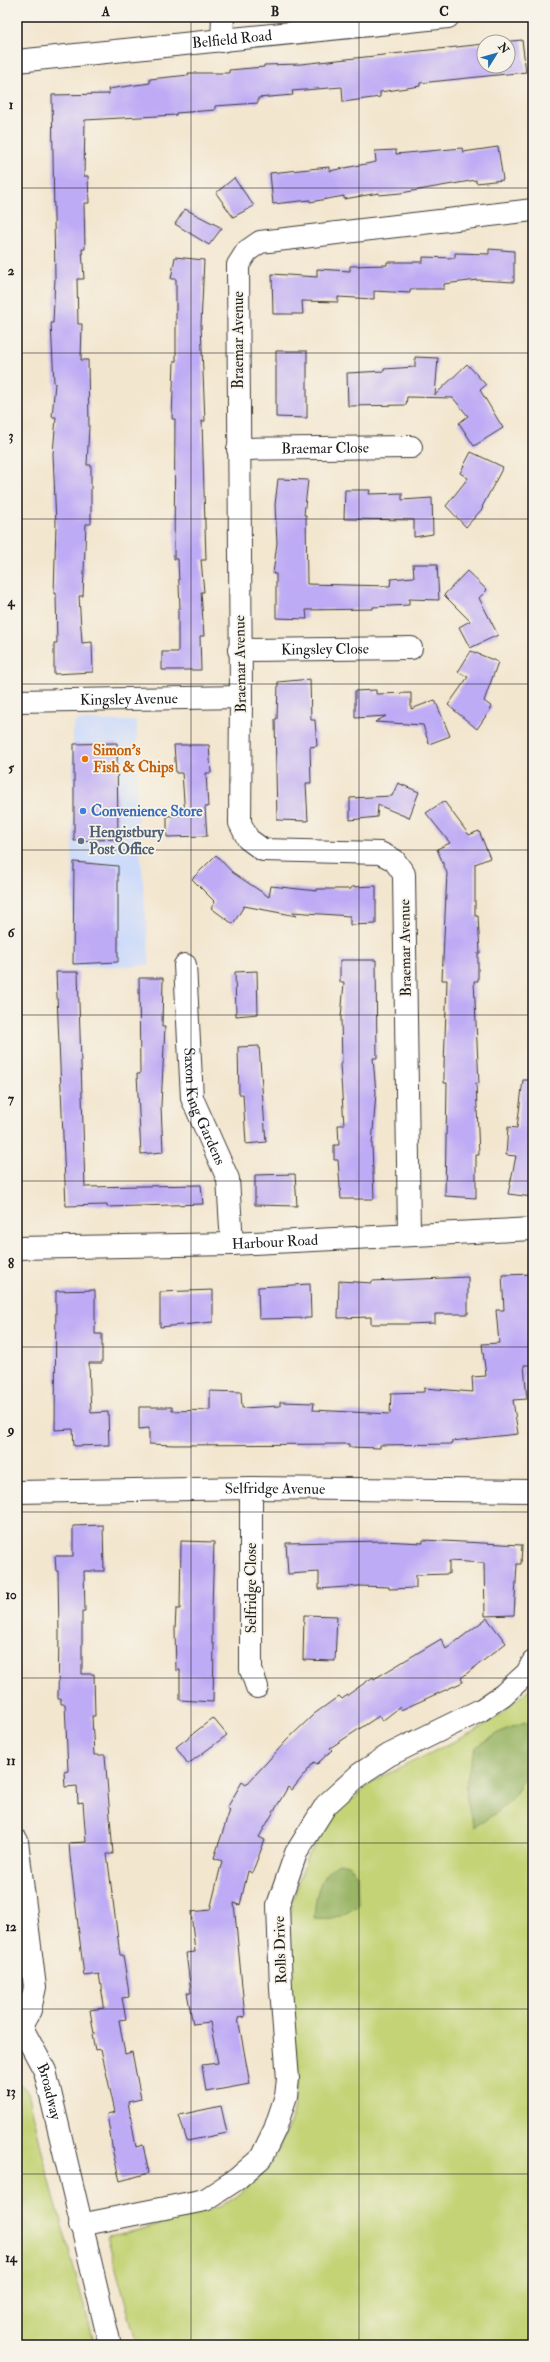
<svg xmlns="http://www.w3.org/2000/svg" width="550" height="2362" font-family="'IM FELL Double Pica',serif">
	<style>
		.built { fill: #cddbfa }
		.green { fill: #c3d375; stroke: #707848 }
		.forest { fill: #9ab566; stroke: #5b6841 }
		.building { fill: #beabf5 }
		.lines { fill: none; stroke-linecap: round; stroke-linejoin: round }
		.minor-casing { stroke: #3c3a37; stroke-width: 24 }
		.minor { stroke: #fff; stroke-width: 22 }
		.grid { fill: none; stroke: #1c1c1c; stroke-width: 1; stroke-opacity: 0.55 }
		.food-dot { fill: #e8710a; stroke: #f7f3e8; stroke-width: 1.5 }
		.shop-dot { fill: #3f7fe0; stroke: #f7f3e8; stroke-width: 1.5 }
		.service-dot { fill: #5c6f8a; stroke: #f7f3e8; stroke-width: 1.5 }
		.labels { text-anchor: middle; stroke-width: 3.5; stroke-linejoin: round; paint-order: stroke }
		.street-label { font-size: 15px; fill: #1c1c1c; stroke: #f7f3e8 }
		.food-label { font-size: 15px; font-weight: bold; fill: #c56008; stroke: #f7f3e8; text-anchor: start }
		.shop-label { font-size: 15px; font-weight: bold; fill: #366cbe; stroke: #f7f3e8; text-anchor: start }
		.service-label { font-size: 15px; font-weight: bold; fill: #4e5e75; stroke: #f7f3e8; text-anchor: start }
		.neatline { fill: none; stroke: #1c1c1c; stroke-width: 1.5 }
		.grid-label { font-size: 13px; text-anchor: middle; font-weight: bold; fill: #1c1c1c }
	</style>
	<rect width="100%" height="100%" fill="#f7f3e8"/>
	<filter id="ink" filterUnits="userSpaceOnUse"><feTurbulence type="fractalNoise" baseFrequency=".025" numOctaves="2"/><feDisplacementMap in="SourceGraphic" scale="8" xChannelSelector="R" yChannelSelector="G"/><feConvolveMatrix kernelMatrix="1 2 1 2 8 2 1 2 1" color-interpolation-filters="sRGB"/></filter>
	<filter id="wash" filterUnits="userSpaceOnUse"><feTurbulence type="fractalNoise" baseFrequency=".012" numOctaves="4" result="noise"/><feDisplacementMap in="SourceGraphic" scale="16" xChannelSelector="R" yChannelSelector="G"/><feGaussianBlur stdDeviation="0.9" result="paint"/><feColorMatrix in="noise" values="0 0 0 0 0 0 0 0 0 0 0 0 0 0 0 0 0 1.4 0 .05"/><feComposite in="paint" operator="in"/></filter>
	<g filter="url(#wash)">
		<rect width="100%" height="100%" fill="#f3e6cf"/>
		<path class="built" d="M79,720L137,721V810L150,965L72,968L73,724Z"/>
		<g class="green">
			<path d="M531,1687L533,1688V2345H137L107,2236L135,2231L219,2207L241,2193L264,2171L280,2149L292,2117L297,2081L287,1946L291,1906L307,1857L336,1814L372,1782L473,1732L500,1715Z"/>
			<path d="M17,2080L28,2092L44,2160L95,2345H17Z"/>
		</g>
		<g class="forest">
			<path d="M525,1722L533,1727C533,1777 518,1802 474,1827C463,1792 464,1782 476,1747L504,1730Z"/>
			<path d="M339,1863L348,1865L357,1874L358,1905C343,1917 333,1920 314,1918C316,1895 318,1875 339,1863Z"/>
		</g>
		<g id="blocks">
			<g class="building">
				<path d="M522,40L526,72L420,83V86L380,92V97L343,102L342,87L292,91L293,95L258,98V103L215,106V110L176,113V115L85,120L84,176H88L89,203H84L85,249H82L84,279H77L78,324H82L81,360H88L89,427L87,465H91V524H86L83,596H79L82,643L92,642L93,672L54,674V643H57L56,594H54L56,524L53,454L56,417H52L55,383H54L51,323H53L55,278L52,95L109,94L108,89L150,83V79L189,75L188,73H229V70L264,67V65L301,64L484,44V66H508V42H501Z"/>
				<path d="M498,147L503,180L476,183V180L401,193L379,195V193L344,199V196L310,202V200L273,204L270,173L329,167V171L376,162L375,151L396,150V154L462,148L463,152Z"/>
				<path d="M234,178L254,206L233,217L216,193Z"/>
				<path d="M185,209L222,228L209,245L175,224Z"/>
				<path d="M489,249L514,251V282L478,280L444,284V289H410V293L374,291V299L338,297V302L302,301L303,314H273L272,274L317,277V269L350,271V266L387,265V262H423V257L455,258V253L489,254Z"/>
				<path d="M175,257L204,260L201,325L205,421H202L206,560H201L204,592H201L204,636H200L201,670H162V652H178V609H180L178,559H174L175,419H172L174,361H176V279H171Z"/>
				<path d="M276,351H307V418L276,417Z"/>
				<path d="M415,357L438,358L435,395L467,364L486,385L480,390L503,428L474,446L459,423L468,416L453,398L407,397L406,405L348,406L347,373L384,371V369L415,367Z"/>
				<path d="M471,452L503,467L482,507L483,508L466,527L446,506L468,478L460,473Z"/>
				<path d="M278,479L308,480L304,515H306L307,584L390,586L391,579L414,577L413,564H437L439,600L409,599V605L373,607V609L306,610L307,619L276,618V574H273L277,543L275,505Z"/>
				<path d="M345,490H370L369,494L402,493V500L432,498L433,534L414,537V520L344,519Z"/>
				<path d="M467,571L487,590L479,598L498,635L470,648L459,627L470,621L444,595Z"/>
				<path d="M471,651L498,662L484,701L492,707L477,729L448,705L468,677L458,672Z"/>
				<path d="M310,679L311,720H315L317,746L310,747L311,783H306L308,821L277,820L275,719H277L278,682Z"/>
				<path d="M376,690V694L411,693V709L435,700L450,736L429,744L423,725L375,722L386,716L355,718V691Z"/>
				<path d="M117,743L118,839L74,841V744Z"/>
				<path d="M174,745H209L211,773H206L208,807H205L207,836L167,837V816L185,815L182,773H176Z"/>
				<path d="M398,783L419,792L409,818L378,805L377,817L350,820V798L392,796Z"/>
				<path d="M444,801L469,835L479,831L490,858L475,864V916H478L480,953H478V981H474L479,1084L476,1083L479,1155H476V1198L445,1196L447,1083H444V1066L447,980H442L447,873L437,849L450,843L426,813Z"/>
				<path d="M216,855L232,872L269,897L271,886L317,891V889H351V887L376,886V924L350,925V916L292,912L297,916L244,906L233,924L211,908L215,902L192,879Z"/>
				<path d="M74,862L118,866V962L73,964Z"/>
				<path d="M340,960H376L377,1058H373L376,1093L372,1144L374,1199H341L338,1160H334V1145H339L338,1125H344L340,1064H342L341,1018L344,982H340Z"/>
				<path d="M257,971L258,1014L236,1016L235,972Z"/>
				<path d="M56,972H78L85,1187L201,1185L203,1204L107,1207V1205L66,1206Z"/>
				<path d="M139,978H163L162,1027H165L161,1106L163,1152L141,1154L137,1074H140Z"/>
				<path d="M259,1046L266,1142L246,1144L243,1094H239L238,1047Z"/>
				<path d="M523,1080H533V1197L508,1194L516,1156L506,1155L508,1127L517,1128Z"/>
				<path d="M295,1174L297,1206L255,1205V1175Z"/>
				<path d="M533,1274V1298L530,1299V1333H529L531,1365H524L527,1399L513,1400L518,1434L452,1441V1444L380,1445V1448L349,1447V1444L174,1445L149,1444V1428L139,1429V1407H172V1411L210,1410V1391L241,1392L242,1408L280,1406V1402L314,1403L313,1410L390,1414L391,1393L424,1392V1388L473,1392L472,1377L486,1376L482,1344L499,1343L496,1310H504L502,1275Z"/>
				<path d="M468,1277V1314H435V1323L407,1324H371V1317L338,1318L339,1281L372,1283V1281Z"/>
				<path d="M310,1284L311,1318L259,1319L258,1287Z"/>
				<path d="M95,1290V1334H102V1363H89L91,1413L108,1412L109,1445L74,1446L73,1429L55,1430L56,1291Z"/>
				<path d="M213,1290V1322L160,1327V1292Z"/>
				<path d="M103,1525L104,1571H84L85,1611H82V1674H94L95,1716H92L94,1755H105L113,1854H107L120,1955H123L128,1986L129,1997L122,1998L126,2019L119,2020L125,2054L132,2052L141,2099L128,2102L136,2147L143,2145L149,2173L120,2181L113,2153L107,2114L115,2112L101,2049L95,2050L92,2035L94,2034L90,2010L104,2008V2005L99,1974L84,1976L70,1857L69,1843L86,1842L83,1802L78,1803L77,1786L65,1787L64,1772L68,1771L65,1704H61V1699H58L59,1634L58,1571H56L55,1556H73V1526Z"/>
				<path d="M423,1540L522,1545L521,1564H517L514,1615L485,1616L484,1563L449,1561V1574L416,1575V1588L389,1589V1587L359,1586L319,1589V1572L288,1574L286,1543L382,1541L423,1543Z"/>
				<path d="M181,1541L214,1542L212,1609V1644H214L213,1702L180,1700V1670H176L175,1630L176,1609H180Z"/>
				<path d="M304,1615L337,1616L335,1661L303,1660Z"/>
				<path d="M487,1618L506,1643L461,1678L463,1682L401,1710L400,1707L382,1721L379,1716L330,1748L332,1750L317,1764L314,1762L292,1790L288,1787L259,1837L265,1840L252,1873L248,1871L240,1905L234,1903L245,2017L238,2018L250,2084L206,2092L202,2065L218,2063L210,2022L193,2024L187,1993H191L186,1953L195,1952L191,1912L210,1910L222,1861L214,1858L230,1810L227,1808L242,1782L246,1785L287,1740L314,1714L339,1696L342,1699L373,1677L374,1679L441,1639L446,1649Z"/>
				<path d="M213,1718L227,1735L188,1764L176,1747Z"/>
				<path d="M221,2106L227,2133L187,2141L179,2115Z"/>
			</g>
		</g>
	</g>
	<g filter="url(#ink)">
		<use href="#blocks" fill-opacity="0" stroke="#3c3a37" stroke-width="1"/>
		<g class="lines">
			<g class="minor-casing">
				<g id="minor">
					<path d="M222,41L223,17"/>
					<path id="s1" d="M17,61L448,17"/>
					<path id="s2" d="M238,449L411,447"/>
					<path id="s3" d="M239,650L411,648"/>
					<path id="s4" d="M17,701L241,697"/>
					<path id="s5" d="M185,965L192,1098L228,1179L232,1244"/>
					<path d="M409,1234L404,874L394,860L380,853L263,850L248,839L240,823L241,697L238,265L247,251L260,242L533,210"/>
					<path id="s6" d="M17,1248L232,1244L533,1229"/>
					<path d="M251,1488V1670L257,1687"/>
					<path id="s7" d="M17,1492L251,1488L533,1491"/>
					<path d="M17,1841L35,1987L30,2010L21,2026"/>
					<path id="s8" d="M21,2026L45,2071L110,2345"/>
					<path d="M80,2225L205,2200L237,2179L261,2158L275,2129L286,2096L288,2079L281,1989L278,1905L296,1853L326,1805L360,1774L389,1755L481,1710L503,1695L527,1673L533,1662"/>
				</g>
			</g>
			<use href="#minor" class="minor"/>
		</g>
	</g>
	<path class="grid" d="M191,17V2345M359,17V2345M17,188H533M17,353H533M17,519H533M17,684H533M17,850H533M17,1015H533M17,1181H533M17,1347H533M17,1512H533M17,1678H533M17,1843H533M17,2009H533M17,2174H533"/>
	<circle class="food-dot" cx="85" cy="759" r="4"/>
	<circle class="shop-dot" cx="83" cy="811" r="4"/>
	<circle class="service-dot" cx="81" cy="841" r="4"/>
	<g class="labels">
		<g class="street-label">
			<text dy="5" stroke="none"><textPath href="#s1" startOffset="216">Belfield Road</textPath></text>
			<text transform="translate(238 340) rotate(-90)" y="5">Braemar Avenue</text>
			<text dy="5" stroke="none"><textPath href="#s2" startOffset="87">Braemar Close</textPath></text>
			<text dy="5" stroke="none"><textPath href="#s3" startOffset="86">Kingsley Close</textPath></text>
			<text transform="translate(240 664) rotate(-91)" y="5">Braemar Avenue</text>
			<text dy="5" stroke="none"><textPath href="#s4" startOffset="112">Kingsley Avenue</textPath></text>
			<text transform="translate(405 948) rotate(-91)" y="5">Braemar Avenue</text>
			<text dy="5" stroke="none"><textPath href="#s5" startOffset="144">Saxon King Gardens</textPath></text>
			<text dy="5" stroke="none"><textPath href="#s6" startOffset="258">Harbour Road</textPath></text>
			<text dy="5" stroke="none"><textPath href="#s7" startOffset="258">Selfridge Avenue</textPath></text>
			<text transform="translate(251 1588) rotate(-90)" y="5">Selfridge Close</text>
			<text transform="translate(280 1950) rotate(-92)" y="5">Rolls Drive</text>
			<text dy="5" stroke="none"><textPath href="#s8" startOffset="72">Broadway</textPath></text>
		</g>
		<g class="food-label">
			<text x="93" y="755">Simon's<tspan x="93" dy="17">Fish &amp; Chips</tspan></text>
		</g>
		<g class="shop-label">
			<text x="91" y="816">Convenience Store</text>
		</g>
		<g class="service-label">
			<text x="89" y="837">Hengistbury<tspan x="89" dy="17">Post Office</tspan></text>
		</g>
	</g>
	<rect width="550" height="2362" fill="none" stroke="#f7f3e8" stroke-width="44"/>
	<g transform="translate(496 54) rotate(53)"><circle r="19" fill="#f7f3e8" stroke="#9f9d96"/>
	<path d="M0-3L7 15L0 10L-7 15Z" fill="#1f6fb2"/>
	<text y="-6" font-size="11" font-weight="bold" text-anchor="middle" fill="#1c1c1c">N</text>
	</g>
	<rect x="22" y="22" width="506" height="2318" class="neatline"/>
	<g class="grid-label">
		<text x="106" y="16">A</text>
		<text x="275" y="16">B</text>
		<text x="444" y="16">C</text>
		<text x="11" y="109">1</text>
		<text x="11" y="275">2</text>
		<text x="11" y="440">3</text>
		<text x="11" y="606">4</text>
		<text x="11" y="772">5</text>
		<text x="11" y="937">6</text>
		<text x="11" y="1103">7</text>
		<text x="11" y="1268">8</text>
		<text x="11" y="1434">9</text>
		<text x="11" y="1599">10</text>
		<text x="11" y="1765">11</text>
		<text x="11" y="1931">12</text>
		<text x="11" y="2096">13</text>
		<text x="11" y="2262">14</text>
	</g>
</svg>
